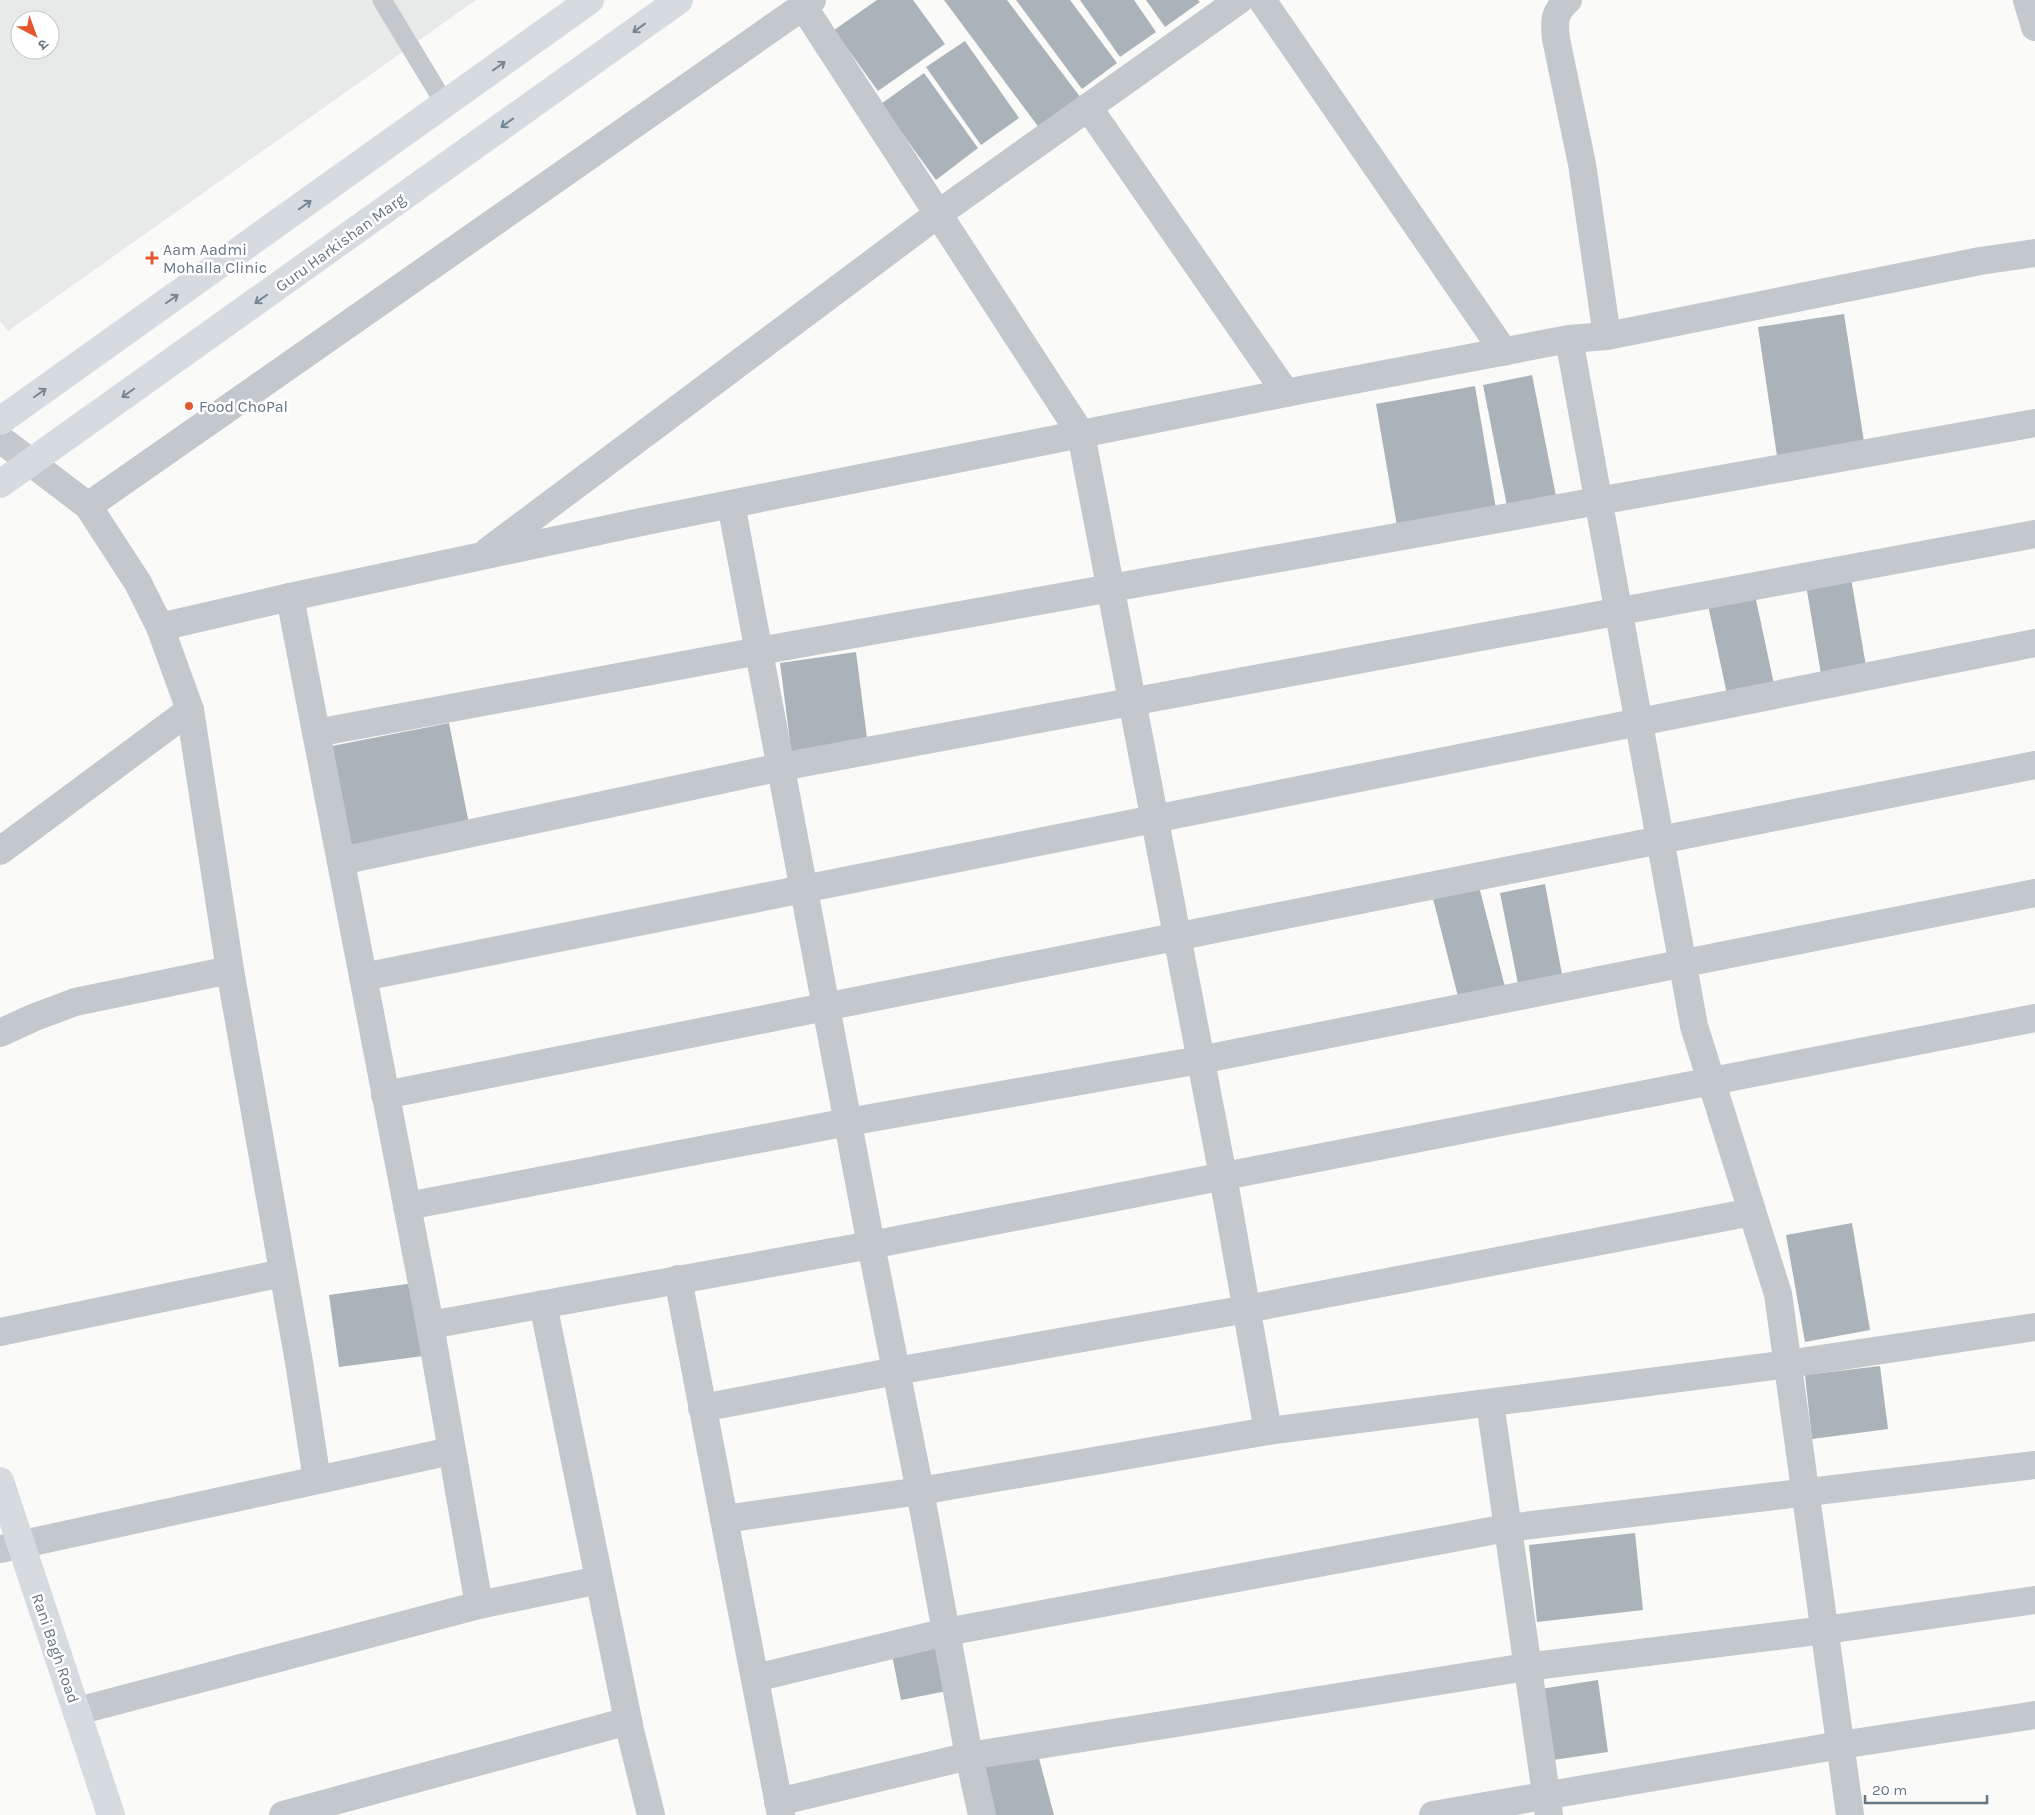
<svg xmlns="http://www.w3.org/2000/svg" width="2035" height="1815" font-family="Karla,'Noto Sans Devanagari',sans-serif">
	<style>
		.built { fill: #e8e9e9; fill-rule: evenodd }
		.building { fill: #aab3b9 }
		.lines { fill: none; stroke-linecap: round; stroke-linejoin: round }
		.lane { stroke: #c3c8cc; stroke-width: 19 }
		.street { stroke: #c3c8cc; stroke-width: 28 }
		.secondary { stroke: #d6dbdf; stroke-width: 28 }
		.oneway { stroke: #768591 }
		.poi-dot { fill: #e4572e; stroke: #fff; stroke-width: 2 }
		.labels { text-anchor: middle; stroke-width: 5; stroke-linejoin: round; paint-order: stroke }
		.street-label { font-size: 16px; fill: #657683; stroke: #fff }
		.poi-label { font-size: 16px; fill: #657683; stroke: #fff; text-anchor: start }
	</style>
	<rect width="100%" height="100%" fill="#fafaf8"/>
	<path class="built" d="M0,0H476L8,331L0,321ZM20,20H50V50H20Z"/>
	<g class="building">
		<path d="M877,0H913L945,44L878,91L834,30Z"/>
		<path d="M944,0H1007L1084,102L1043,133Z"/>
		<path d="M1016,0H1070L1117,63L1082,89Z"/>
		<path d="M1080,0H1134L1156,32L1120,57Z"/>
		<path d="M1146,0H1198L1200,2L1165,27Z"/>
		<path d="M965,41L1019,118L981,145L926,67Z"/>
		<path d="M924,73L978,148L936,180L881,104Z"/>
		<path d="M1844,314L1864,442L1777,456L1758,327Z"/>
		<path d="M1532,375L1556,496L1507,506L1483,385Z"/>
		<path d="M1475,386L1496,509L1397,526L1376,404Z"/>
		<path d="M1851,578L1867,672L1822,680L1806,585Z"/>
		<path d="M1755,595L1775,689L1728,699L1708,605Z"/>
		<path d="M856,652L868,746L792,757L780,663Z"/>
		<path d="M449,723L469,824L352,847L332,746Z"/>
		<path d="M1477,879L1506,991L1460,1004L1431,891Z"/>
		<path d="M1545,884L1564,985L1520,994L1500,893Z"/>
		<path d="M1852,1223L1870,1330L1805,1342L1786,1235Z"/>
		<path d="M421,1282L431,1355L339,1367L329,1295Z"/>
		<path d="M1880,1366L1888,1429L1812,1439L1805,1375Z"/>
		<path d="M1635,1533L1643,1610L1537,1622L1529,1545Z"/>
		<path d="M937,1640L947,1691L901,1700L891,1650Z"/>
		<path d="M1598,1680L1608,1752L1546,1761L1534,1690Z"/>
		<path d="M1037,1751L1054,1815H993L980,1765Z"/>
	</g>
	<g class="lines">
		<path class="lane" d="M382,0L445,104"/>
		<g class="street">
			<path d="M1262,0L1504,352"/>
			<path d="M1568,0C1554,12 1554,21 1556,39L1582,164L1607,336"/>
			<path d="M2027,0L2035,27"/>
			<path d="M803,6L1081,434L1223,1176L1268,1431"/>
			<path d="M1088,107L1286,393"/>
			<path d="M1569,339L1694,1026L1778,1294L1850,1815"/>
			<path d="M0,439L88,506L138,583L160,627L290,597L641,522L1306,389L1569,339L1607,336L1980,261L2035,253"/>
			<path d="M731,504L871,1245L920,1491L969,1756L982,1815"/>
			<path d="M88,506L812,0"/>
			<path d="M488,551L938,214L1239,0"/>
			<path d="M290,597L430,1325L479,1605"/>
			<path d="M160,627L190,710L230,970L299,1362L317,1480"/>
			<path d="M316,733L759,651L2035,423"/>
			<path d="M0,851L190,710"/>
			<path d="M341,861L781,767L2035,534"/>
			<path d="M363,977L2035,643"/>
			<path d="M0,1033L35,1017L75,1002L230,970"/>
			<path d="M385,1095L2035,765"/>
			<path d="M407,1206L848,1122L1200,1060L2035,893"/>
			<path d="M678,1279L781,1815"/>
			<path d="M543,1304L630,1730L651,1815"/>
			<path d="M430,1325L871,1245L2035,1018"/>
			<path d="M0,1332L283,1273"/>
			<path d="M1490,1403L1549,1815"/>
			<path d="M702,1408L896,1371L1247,1309L1752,1212"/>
			<path d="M724,1519L920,1491L1268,1431L1788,1364L2035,1327"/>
			<path d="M0,1549L451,1451"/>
			<path d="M755,1678L946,1632L1507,1528L2035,1465"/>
			<path d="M78,1711L479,1605L599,1580"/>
			<path d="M778,1802L969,1756L1526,1667L1825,1630L2035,1600"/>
			<path d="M283,1815L628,1721"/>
			<path d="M1433,1815L1841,1745L2035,1715"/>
		</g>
		<g class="secondary">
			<path d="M0,421L590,0"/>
			<path d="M0,484L679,0"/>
			<path d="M0,1481L111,1815"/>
		</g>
	</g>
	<defs><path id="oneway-shaft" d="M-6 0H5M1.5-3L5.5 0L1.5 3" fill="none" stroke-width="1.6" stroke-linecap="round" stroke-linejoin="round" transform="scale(1.25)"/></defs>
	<g class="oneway">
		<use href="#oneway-shaft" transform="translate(639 28) rotate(144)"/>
		<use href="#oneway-shaft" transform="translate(499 66) rotate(-36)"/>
		<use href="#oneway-shaft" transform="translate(507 123) rotate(144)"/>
		<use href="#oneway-shaft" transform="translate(305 205) rotate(-35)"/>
		<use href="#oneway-shaft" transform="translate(172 299) rotate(-35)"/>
		<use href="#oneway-shaft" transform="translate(261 299) rotate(145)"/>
		<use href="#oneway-shaft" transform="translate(40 393) rotate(-35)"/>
		<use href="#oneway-shaft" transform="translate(128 393) rotate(145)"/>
	</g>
	<g class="poi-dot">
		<path d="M149.5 250.5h5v5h5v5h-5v5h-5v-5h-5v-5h5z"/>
		<circle cx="189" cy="406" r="5"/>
	</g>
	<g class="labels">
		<g class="street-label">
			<text transform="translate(340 242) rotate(-36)" y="6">Guru Harkishan Marg</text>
			<text transform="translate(56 1648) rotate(71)" y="6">Rani Bagh Road</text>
		</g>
		<g class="poi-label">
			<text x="163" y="255">Aam Aadmi<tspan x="163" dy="18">Mohalla Clinic</tspan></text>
			<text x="199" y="412">Food ChoPal</text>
		</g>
	</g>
	<g transform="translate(35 35) rotate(139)"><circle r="24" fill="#ffffff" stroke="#c1c8cd"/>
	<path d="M0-4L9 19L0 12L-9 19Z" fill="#e4572e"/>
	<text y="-8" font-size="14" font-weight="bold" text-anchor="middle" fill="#657683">उ</text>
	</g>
	<path d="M1865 1795v8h122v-8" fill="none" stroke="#657683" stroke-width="2.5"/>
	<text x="1872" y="1795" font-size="15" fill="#657683" stroke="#ffffff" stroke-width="4" paint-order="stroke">20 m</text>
</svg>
